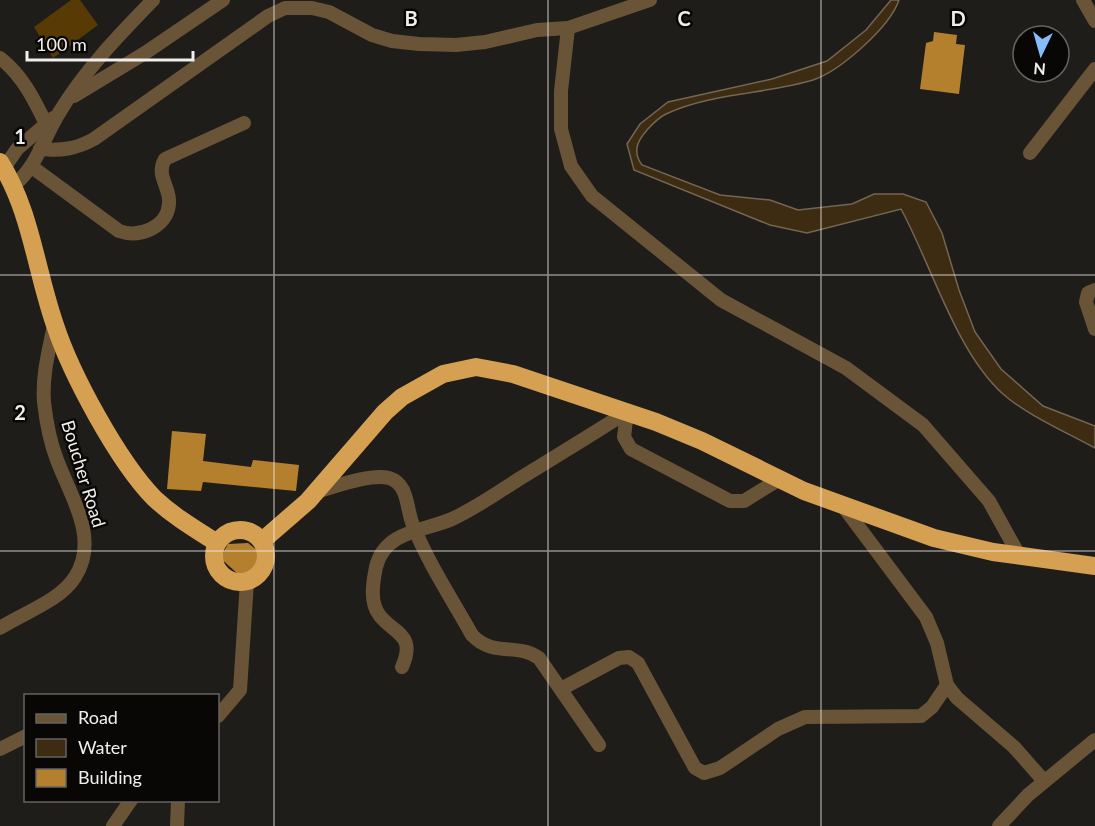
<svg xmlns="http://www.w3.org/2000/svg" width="1095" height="826" font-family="Lato,sans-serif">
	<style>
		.green { fill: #583a05 }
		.water { fill: #3d2b12; stroke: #736654; stroke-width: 1.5 }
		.building { fill: #b4802e }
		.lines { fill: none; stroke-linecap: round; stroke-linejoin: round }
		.minor { stroke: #6a5437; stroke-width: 14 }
		.highway { stroke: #d6a052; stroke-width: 18 }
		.grid { fill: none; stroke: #f1efed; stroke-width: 1.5; stroke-opacity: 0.55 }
		.labels { text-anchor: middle; stroke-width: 5; stroke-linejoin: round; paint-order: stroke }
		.street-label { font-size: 18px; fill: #f1efed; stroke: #080706 }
		.grid-label { font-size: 20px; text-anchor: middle; font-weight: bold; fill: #f1efed; stroke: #080706; stroke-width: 5; stroke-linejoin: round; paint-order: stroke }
	</style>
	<rect width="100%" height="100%" fill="#1f1d19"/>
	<path class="green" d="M71,0H80L98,25L53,58L34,27Z"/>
	<path class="water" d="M891,0H899C890,27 840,71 813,80C767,94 710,93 666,114C656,119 638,137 637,148C636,154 639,161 642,165L720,195L770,200L798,210L852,204L874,194H903L926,202L942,233L959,290L975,332L1001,369L1043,406L1095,426V448C1068,433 1025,414 1003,394C956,352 931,264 901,209L807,233L770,225L634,170L627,144L640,124L668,102L772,79L827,61L866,30Z"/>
	<g class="building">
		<path d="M934,32L957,35L956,44L965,45L959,94L920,89L926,43L933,41Z"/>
		<path d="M172,431L206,434L203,461L251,467L253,460L299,465L296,491L203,482L201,491L167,489Z"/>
		<path d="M248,543L258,551L263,552L261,563L253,574L247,572L240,576L216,554L223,553L228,544Z"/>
	</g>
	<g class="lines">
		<g class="minor">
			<path d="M1083,0L1095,21"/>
			<path d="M568,28L561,91V129L571,166L592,196L721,300L846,368L923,425L989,501L1020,557"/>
			<path d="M0,58C22,75 34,99 46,124"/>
			<path d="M74,96L145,53L223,0"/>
			<path d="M40,149C61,151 76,149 94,139L268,16L285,8H312L329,12L372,35L392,41L419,44L456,45L485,42L537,30L568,28L650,0"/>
			<path d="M1030,153L1095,69"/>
			<path d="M32,167L119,231C139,238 167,228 169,204C171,187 155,176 165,159L244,123"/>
			<path d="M4,168L17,149L53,118"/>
			<path d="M13,186C37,167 43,139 59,113C84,71 119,35 153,0"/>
			<path d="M1095,290L1088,293L1086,302L1095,329"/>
			<path d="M627,412L624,437L631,449L730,501H744L778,480"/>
			<path d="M316,492C334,487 371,473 389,478C409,484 406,509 413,525C428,563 452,599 472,635C494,658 516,642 539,658L599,745"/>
			<path d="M843,506L926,617L937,643L947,685L957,698L1014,747L1044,781"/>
			<path d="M0,628C23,613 60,601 75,577C100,539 70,495 57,460C50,442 46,420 44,402C42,375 49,350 54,325"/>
			<path d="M402,667C416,635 396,635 380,616C369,602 373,582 376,567C385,530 425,531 452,519C476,508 497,493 519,479C555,457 591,435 627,412"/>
			<path d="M561,689L619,658L629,657L638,663L695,768L704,773L720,768L778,729L805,717L921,716L932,707L947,685"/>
			<path d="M218,716L240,690L247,581"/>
			<path d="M0,749L26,736"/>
			<path d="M113,826L131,800"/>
			<path d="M177,826L178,800"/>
			<path d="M999,826L1028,795L1095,740"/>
		</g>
		<g class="highway">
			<path d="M0,162C31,211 36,271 55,325C71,374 118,461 154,498C173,516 195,529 217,543"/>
			<circle cx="240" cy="556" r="26"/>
			<path d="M262,541L308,501L385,412L402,397L443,374L476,367L513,374L656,422L702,441L804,491L934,538L993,552L1095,566"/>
		</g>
	</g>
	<path class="grid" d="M274,0V826M548,0V826M821,0V826M0,275H1095M0,551H1095"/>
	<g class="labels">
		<g class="street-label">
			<text transform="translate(83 474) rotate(73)" y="6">Boucher Road</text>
		</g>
	</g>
	<g class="grid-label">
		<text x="411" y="26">B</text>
		<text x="684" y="26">C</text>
		<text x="958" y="26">D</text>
		<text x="20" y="144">1</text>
		<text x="20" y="420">2</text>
	</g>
	<rect x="24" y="694" width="195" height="108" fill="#080706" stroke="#656462" stroke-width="1.5"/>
	<rect x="36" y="714" width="30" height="9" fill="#6a5437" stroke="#656462" stroke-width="1.5"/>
	<text x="78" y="724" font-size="18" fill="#f1efed">Road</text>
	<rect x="36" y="739" width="30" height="18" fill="#3d2b12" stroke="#656462" stroke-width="1.5"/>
	<text x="78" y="754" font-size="18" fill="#f1efed">Water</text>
	<rect x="36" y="769" width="30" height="18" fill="#b4802e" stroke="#656462" stroke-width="1.5"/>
	<text x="78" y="784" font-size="18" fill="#f1efed">Building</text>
	<g transform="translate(1041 54) rotate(185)"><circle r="28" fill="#080706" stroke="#656462" stroke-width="1.5"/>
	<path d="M0-4.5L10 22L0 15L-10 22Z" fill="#87bbfb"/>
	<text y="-9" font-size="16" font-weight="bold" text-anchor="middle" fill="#f1efed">N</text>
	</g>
	<path d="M27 51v9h166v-9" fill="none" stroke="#f1efed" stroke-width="3"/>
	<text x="36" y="51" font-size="18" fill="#f1efed" stroke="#080706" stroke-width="4.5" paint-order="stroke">100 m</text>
</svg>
